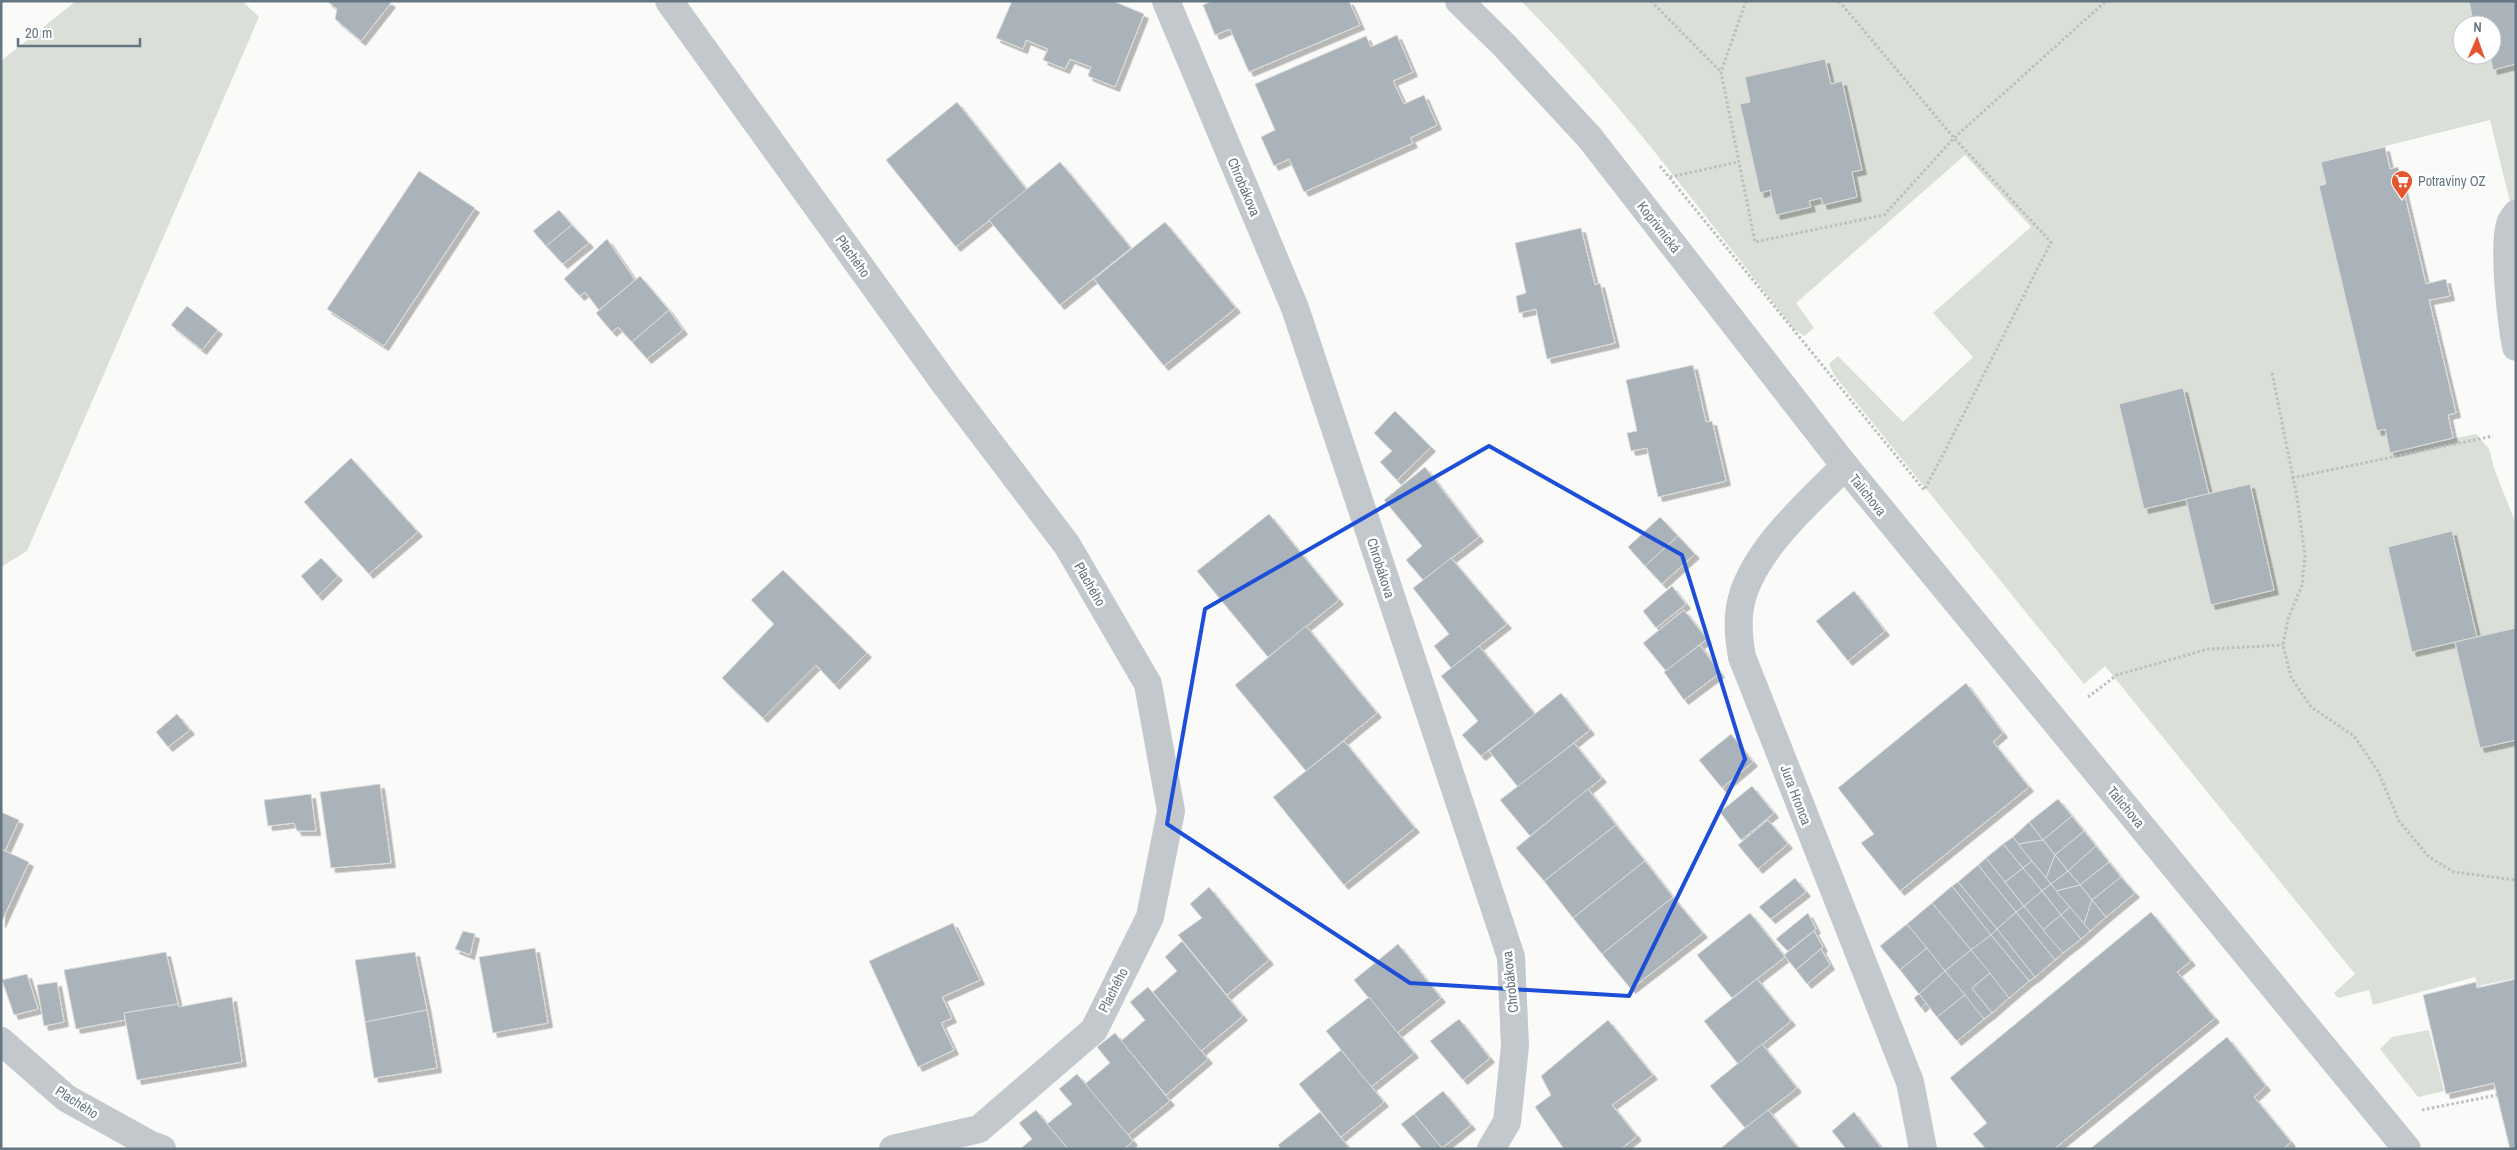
<svg xmlns="http://www.w3.org/2000/svg" width="2517" height="1150" font-family="'Archivo Narrow',sans-serif">
	<style>
		.green { fill: #dadfd7; fill-rule: evenodd }
		.building { fill: #aab3b9; stroke: #dcdcda; filter: url(#shadow) }
		.lines { fill: none; stroke-linecap: round; stroke-linejoin: round }
		.path { stroke: #bbbfc2; stroke-width: 3; stroke-dasharray: 2.5 2.5; stroke-linecap: butt }
		.minor { stroke: #c3c8cc; stroke-width: 28 }
		.marked { fill: none; stroke: #1d4ed8; stroke-width: 4; stroke-linejoin: round }
		.labels { text-anchor: middle; stroke-width: 5; stroke-linejoin: round; paint-order: stroke }
		.poi-label { font-size: 14px; fill: #657683; stroke: #fff; text-anchor: start }
		.street-label { font-size: 14px; fill: #657683; stroke: #fff }
	</style>
	<defs>
		<filter id="shadow"><feDropShadow dx="4.5" dy="4.5" stdDeviation="0" flood-color="#0004"/></filter>
	</defs>
	<rect width="100%" height="100%" fill="#fafaf8"/>
	<g class="green">
		<path d="M76,1H242L259,17L27,551L1,567V61Z"/>
		<path d="M1521,1H2516V227L2490,120L2322,162L2326,184L2319,186L2377,431L2385,429L2390,452L2476,434L2489,449L2495,471L2516,524V978L2478,986L2475,977L2373,1005L2369,990L2338,998L2334,993L2355,974L2105,666L2084,684L1834,375L1829,364L1838,356L1903,422L1973,357L1933,313L2031,227L1965,155L1796,303L1814,328L1804,336L1793,328C1705,217 1621,101 1521,1ZM2462,25H2492V55H2462Z"/>
		<path d="M2429,1030L2444,1091L2418,1097L2380,1049L2392,1037Z"/>
	</g>
	<g class="building">
		<path d="M327,1H388L391,3L361,41L335,19L337,9Z"/>
		<path d="M1012,1H1113L1144,14L1115,87L1088,76L1091,67L1070,59L1065,69L1043,60L1048,49L1026,40L1023,49L996,38Z"/>
		<path d="M1212,1H1349L1360,25L1249,72L1230,29L1215,35L1203,5Z"/>
		<path d="M2469,1H2516V64L2493,70L2490,55H2492V25H2474Z"/>
		<path d="M1397,35L1413,72L1393,81L1404,104L1424,95L1437,125L1410,138L1413,143L1304,192L1289,159L1274,166L1261,137L1275,130L1255,84L1366,36L1371,47Z"/>
		<path d="M1825,59L1831,84L1842,81L1851,121L1862,170L1852,172L1857,197L1823,205L1821,198L1809,201L1811,207L1776,215L1770,190L1760,193L1750,148L1740,104L1750,102L1745,77Z"/>
		<path d="M957,102L1027,190L956,247L886,160Z"/>
		<path d="M2385,147L2390,169L2398,167L2426,284L2446,279L2450,296L2429,300L2456,413L2448,415L2453,438L2390,453L2385,429L2377,431L2319,186L2326,184L2321,162Z"/>
		<path d="M1060,162L1131,248L1060,305L989,220Z"/>
		<path d="M419,171L475,208L384,346L327,309Z"/>
		<path d="M559,210L572,225L546,246L533,231Z"/>
		<path d="M1165,222L1236,308L1164,366L1094,279Z"/>
		<path d="M572,225L589,243L563,264L546,246Z"/>
		<path d="M1581,228L1595,285L1600,283L1615,343L1547,359L1536,309L1519,313L1516,296L1526,293L1515,243Z"/>
		<path d="M607,239L635,280L599,310L585,292L580,296L564,279Z"/>
		<path d="M640,276L669,310L632,342L618,327L612,332L596,313Z"/>
		<path d="M187,306L218,330L202,350L171,325Z"/>
		<path d="M669,310L683,330L647,359L632,342Z"/>
		<path d="M1693,365L1706,422L1712,421L1726,481L1658,497L1647,448L1631,451L1627,433L1637,431L1626,380Z"/>
		<path d="M2183,388L2209,494L2144,509L2119,404Z"/>
		<path d="M1395,411L1431,447L1397,480L1380,462L1392,451L1374,433Z"/>
		<path d="M351,458L418,532L369,574L304,502Z"/>
		<path d="M1425,467L1479,537L1423,580L1406,560L1422,546L1384,500Z"/>
		<path d="M2250,484L2274,590L2211,605L2186,499Z"/>
		<path d="M1269,514L1339,600L1268,657L1197,571Z"/>
		<path d="M1660,517L1678,536L1645,566L1628,547Z"/>
		<path d="M2452,531L2477,637L2412,652L2388,547Z"/>
		<path d="M1678,536L1695,554L1662,584L1645,566Z"/>
		<path d="M321,558L338,576L318,596L301,576Z"/>
		<path d="M1451,558L1507,624L1451,668L1434,646L1449,634L1413,588Z"/>
		<path d="M783,570L867,653L835,685L816,665L763,718L722,678L774,624L751,600Z"/>
		<path d="M1672,586L1686,604L1656,628L1643,611Z"/>
		<path d="M1854,591L1885,631L1848,661L1816,621Z"/>
		<path d="M1684,610L1707,639L1666,671L1643,643Z"/>
		<path d="M1306,626L1377,713L1306,771L1235,685Z"/>
		<path d="M2516,628V740L2480,748L2455,642Z"/>
		<path d="M1700,645L1720,673L1684,700L1664,672Z"/>
		<path d="M1479,646L1535,714L1481,756L1462,735L1478,721L1441,676Z"/>
		<path d="M1966,683L2003,733L1993,742L2029,787L1900,891L1861,843L1874,834L1838,788Z"/>
		<path d="M1561,693L1590,730L1518,787L1489,751Z"/>
		<path d="M177,714L190,730L168,747L156,732Z"/>
		<path d="M1731,734L1753,762L1722,788L1699,760Z"/>
		<path d="M1344,741L1415,828L1344,885L1273,797Z"/>
		<path d="M1574,743L1602,778L1530,836L1500,800Z"/>
		<path d="M380,784L391,863L331,868L320,792Z"/>
		<path d="M1752,786L1774,813L1741,840L1720,812Z"/>
		<path d="M1588,789L1616,825L1544,881L1516,848Z"/>
		<path d="M311,794L316,831H297L294,823L268,826L264,800Z"/>
		<path d="M2058,799L2072,816L2043,840L2029,822Z"/>
		<path d="M1,812L19,820L5,851L1,849Z"/>
		<path d="M2072,816L2084,831L2055,855L2043,840Z"/>
		<path d="M1768,820L1788,844L1758,869L1738,845Z"/>
		<path d="M2029,822L2043,840L2018,844L2013,837Z"/>
		<path d="M1616,825L1645,861L1573,918L1544,881Z"/>
		<path d="M2084,831L2096,846L2068,871L2055,855Z"/>
		<path d="M2013,837L2032,861L2023,868L2003,844Z"/>
		<path d="M2043,840L2055,855L2046,878L2018,844Z"/>
		<path d="M2003,844L2023,868L2005,882L1986,858Z"/>
		<path d="M2096,846L2109,862L2080,885L2068,871Z"/>
		<path d="M1,849L29,862L1,923Z"/>
		<path d="M2055,855L2068,871L2051,884L2046,878Z"/>
		<path d="M1986,858L2024,906L2016,912L1978,865Z"/>
		<path d="M1645,861L1673,897L1602,954L1573,918Z"/>
		<path d="M2032,861L2051,884L2042,891L2023,868Z"/>
		<path d="M2109,862L2121,877L2092,900L2080,885Z"/>
		<path d="M1978,865L2016,912L1997,929L1958,882Z"/>
		<path d="M2023,868L2042,891L2024,906L2005,882Z"/>
		<path d="M2068,871L2080,885L2056,891L2051,884Z"/>
		<path d="M2121,877L2135,893L2106,917L2092,900Z"/>
		<path d="M1795,878L1806,892L1771,919L1759,907Z"/>
		<path d="M1958,882L1997,929L1991,935L1952,886Z"/>
		<path d="M2051,884L2070,907L2061,915L2042,891Z"/>
		<path d="M2080,885L2092,900L2084,924L2056,891Z"/>
		<path d="M1952,886L1991,935L1971,950L1932,903Z"/>
		<path d="M1209,887L1269,960L1227,995L1178,935L1202,918L1190,904Z"/>
		<path d="M2042,891L2061,915L2043,930L2024,906Z"/>
		<path d="M1673,897L1703,933L1631,989L1602,954Z"/>
		<path d="M2092,900L2106,917L2090,931L2084,924Z"/>
		<path d="M1932,903L1971,950L1945,971L1907,924Z"/>
		<path d="M2024,906L2063,953L2055,960L2016,912Z"/>
		<path d="M2070,907L2090,931L2081,939L2061,915Z"/>
		<path d="M2016,912L2055,960L2035,977L1997,929Z"/>
		<path d="M2151,912L2191,961L2177,972L2215,1018L2054,1149H1986L1973,1134L1987,1123L1950,1078Z"/>
		<path d="M1750,913L1785,957L1732,998L1697,955Z"/>
		<path d="M1808,913L1816,929L1788,951L1776,939Z"/>
		<path d="M2061,915L2081,939L2063,953L2043,930Z"/>
		<path d="M953,923L980,980L942,997L952,1018L941,1023L954,1050L918,1067L869,961Z"/>
		<path d="M1907,924L1927,948L1900,970L1880,946Z"/>
		<path d="M1997,929L2035,977L2029,981L1991,935Z"/>
		<path d="M463,931L475,934L470,955L455,949Z"/>
		<path d="M1814,931L1823,947L1796,970L1784,955Z"/>
		<path d="M1991,935L2029,981L2009,998L1971,950Z"/>
		<path d="M1182,941L1243,1016L1201,1051L1153,992L1177,971L1165,957Z"/>
		<path d="M1398,944L1441,998L1397,1033L1354,980Z"/>
		<path d="M535,948L548,1023L493,1033L479,957Z"/>
		<path d="M1927,948L1945,971L1919,994L1900,970Z"/>
		<path d="M1821,949L1830,965L1807,984L1796,970Z"/>
		<path d="M1971,950L1990,973L1972,988L1992,1013L1984,1019L1945,971Z"/>
		<path d="M166,952L178,1004L124,1013L125,1020L76,1029L64,970Z"/>
		<path d="M415,952L427,1010L365,1022L355,960Z"/>
		<path d="M1945,971L1965,995L1937,1017L1919,994Z"/>
		<path d="M1990,973L2009,998L1992,1013L1972,988Z"/>
		<path d="M27,974L38,1009L14,1015L2,980Z"/>
		<path d="M1757,979L1791,1021L1738,1064L1704,1021Z"/>
		<path d="M2516,979V1149H2510L2494,1083L2446,1094L2423,995L2476,982L2477,988Z"/>
		<path d="M57,982L64,1022L44,1026L37,985Z"/>
		<path d="M1148,987L1208,1059L1166,1095L1121,1041L1145,1020L1130,1002Z"/>
		<path d="M1919,994L1926,1003L1921,1008L1914,998Z"/>
		<path d="M1965,995L1984,1019L1957,1041L1937,1017Z"/>
		<path d="M232,997L242,1062L137,1080L124,1013L178,1004L179,1007Z"/>
		<path d="M1369,997L1414,1053L1371,1087L1326,1031Z"/>
		<path d="M427,1010L437,1068L374,1078L365,1022Z"/>
		<path d="M1459,1019L1490,1058L1463,1080L1430,1041Z"/>
		<path d="M1608,1020L1653,1075L1612,1105L1637,1136L1621,1149H1564L1535,1107L1551,1095L1541,1076Z"/>
		<path d="M1115,1033L1170,1101L1128,1135L1085,1084L1110,1063L1097,1047Z"/>
		<path d="M2227,1037L2266,1086L2254,1097L2291,1142L2283,1149H2090Z"/>
		<path d="M1762,1044L1797,1088L1745,1128L1710,1086Z"/>
		<path d="M1341,1050L1384,1102L1341,1137L1299,1084Z"/>
		<path d="M1077,1074L1133,1141L1124,1149H1068L1047,1124L1072,1104L1059,1089Z"/>
		<path d="M1443,1091L1471,1125L1442,1148L1414,1114Z"/>
		<path d="M1036,1110L1047,1124L1068,1149H1020L1032,1139L1019,1123Z"/>
		<path d="M1768,1110L1799,1149H1720L1745,1128Z"/>
		<path d="M1320,1112L1350,1149H1281L1278,1145Z"/>
		<path d="M1854,1112L1882,1149H1846L1832,1131Z"/>
		<path d="M1414,1114L1442,1148V1149H1422L1401,1124Z"/>
	</g>
	<g class="lines">
		<g class="path">
			<path d="M1651,1L1721,72"/>
			<path d="M1746,1L1721,72L1755,242L1884,215L1954,138L2106,1"/>
			<path d="M1660,166L1924,490L1944,453L2051,242L1954,138L1839,1"/>
			<path d="M1670,177L1738,162"/>
			<path d="M2272,373L2297,497L2305,556L2302,585L2288,619L2283,645L2291,677L2311,707L2354,736L2378,771L2399,821L2429,857L2454,872L2516,880"/>
			<path d="M2292,478L2493,436"/>
			<path d="M2088,697L2117,675L2208,649L2283,645"/>
			<path d="M2422,1110L2497,1095"/>
		</g>
		<g class="minor">
			<path d="M669,1L945,384L1067,545L1148,684L1171,811L1150,917L1094,1030L979,1129L893,1149"/>
			<path d="M1166,1L1295,308L1511,957L1515,1046L1507,1122L1491,1149"/>
			<path d="M1459,1L1504,45L1590,138L1845,466L2407,1149"/>
			<path d="M2516,214C2514,217 2511,220 2510,224C2503,249 2511,320 2516,347"/>
			<path d="M1845,466C1808,503 1749,554 1740,607C1737,624 1739,640 1742,657L1910,1082L1923,1149"/>
			<path d="M1,1041L66,1098L151,1145L162,1149"/>
		</g>
	</g>
	<path class="marked" d="M1489,446L1682,555L1745,759L1629,996L1410,983L1167,824L1205,609Z"/>
	<defs>
		<g id="supermarket-pin" transform="scale(1.125)"><path d="M0 17L-7.5 6A9.5 9.5 0 1 1 7.5 6Z" fill="#e4572e" stroke="#fff"/><path d="M-6-5.5h2.5l.6 2H6L4.5 2H-2.5L-4.4-4H-6ZM-1.5 3.2a1.3 1.3 0 1 0 .1 0ZM3 3.2a1.3 1.3 0 1 0 .1 0Z" fill="#fff"/></g>
	</defs>
	<g fill-rule="evenodd">
		<use href="#supermarket-pin" x="2402" y="181"/>
	</g>
	<g class="labels">
		<g class="poi-label">
			<text x="2418" y="186">Potraviny OZ</text>
		</g>
		<g class="street-label">
			<text transform="translate(1244 187) rotate(67)" y="5">Chrobákova</text>
			<text transform="translate(1659 227) rotate(52)" y="5">Koprivnická</text>
			<text transform="translate(853 256) rotate(54)" y="5">Plachého</text>
			<text transform="translate(1868 495) rotate(51)" y="5">Talichova</text>
			<text transform="translate(1381 568) rotate(72)" y="5">Chrobákova</text>
			<text transform="translate(1090 584) rotate(60)" y="5">Plachého</text>
			<text transform="translate(1796 795) rotate(69)" y="5">Jura Hronca</text>
			<text transform="translate(2126 807) rotate(50)" y="5">Talichova</text>
			<text transform="translate(1510 982) rotate(-96)" y="5">Chrobákova</text>
			<text transform="translate(1113 990) rotate(-63)" y="5">Plachého</text>
			<text transform="translate(77 1102) rotate(33)" y="5">Plachého</text>
		</g>
	</g>
	<rect width="2517" height="1150" fill="none" stroke="#657683" stroke-width="5"/>
	<g transform="translate(2477 40) rotate(2)"><circle r="24" fill="#ffffff" stroke="#c1c8cd"/>
	<path d="M0-4L9 19L0 12L-9 19Z" fill="#e4572e"/>
	<text y="-8" font-size="14" font-weight="bold" text-anchor="middle" fill="#657683">N</text>
	</g>
	<path d="M18 38v8h122v-8" fill="none" stroke="#657683" stroke-width="2.5"/>
	<text x="25" y="38" font-size="15" fill="#657683" stroke="#ffffff" stroke-width="4" paint-order="stroke">20 m</text>
</svg>
